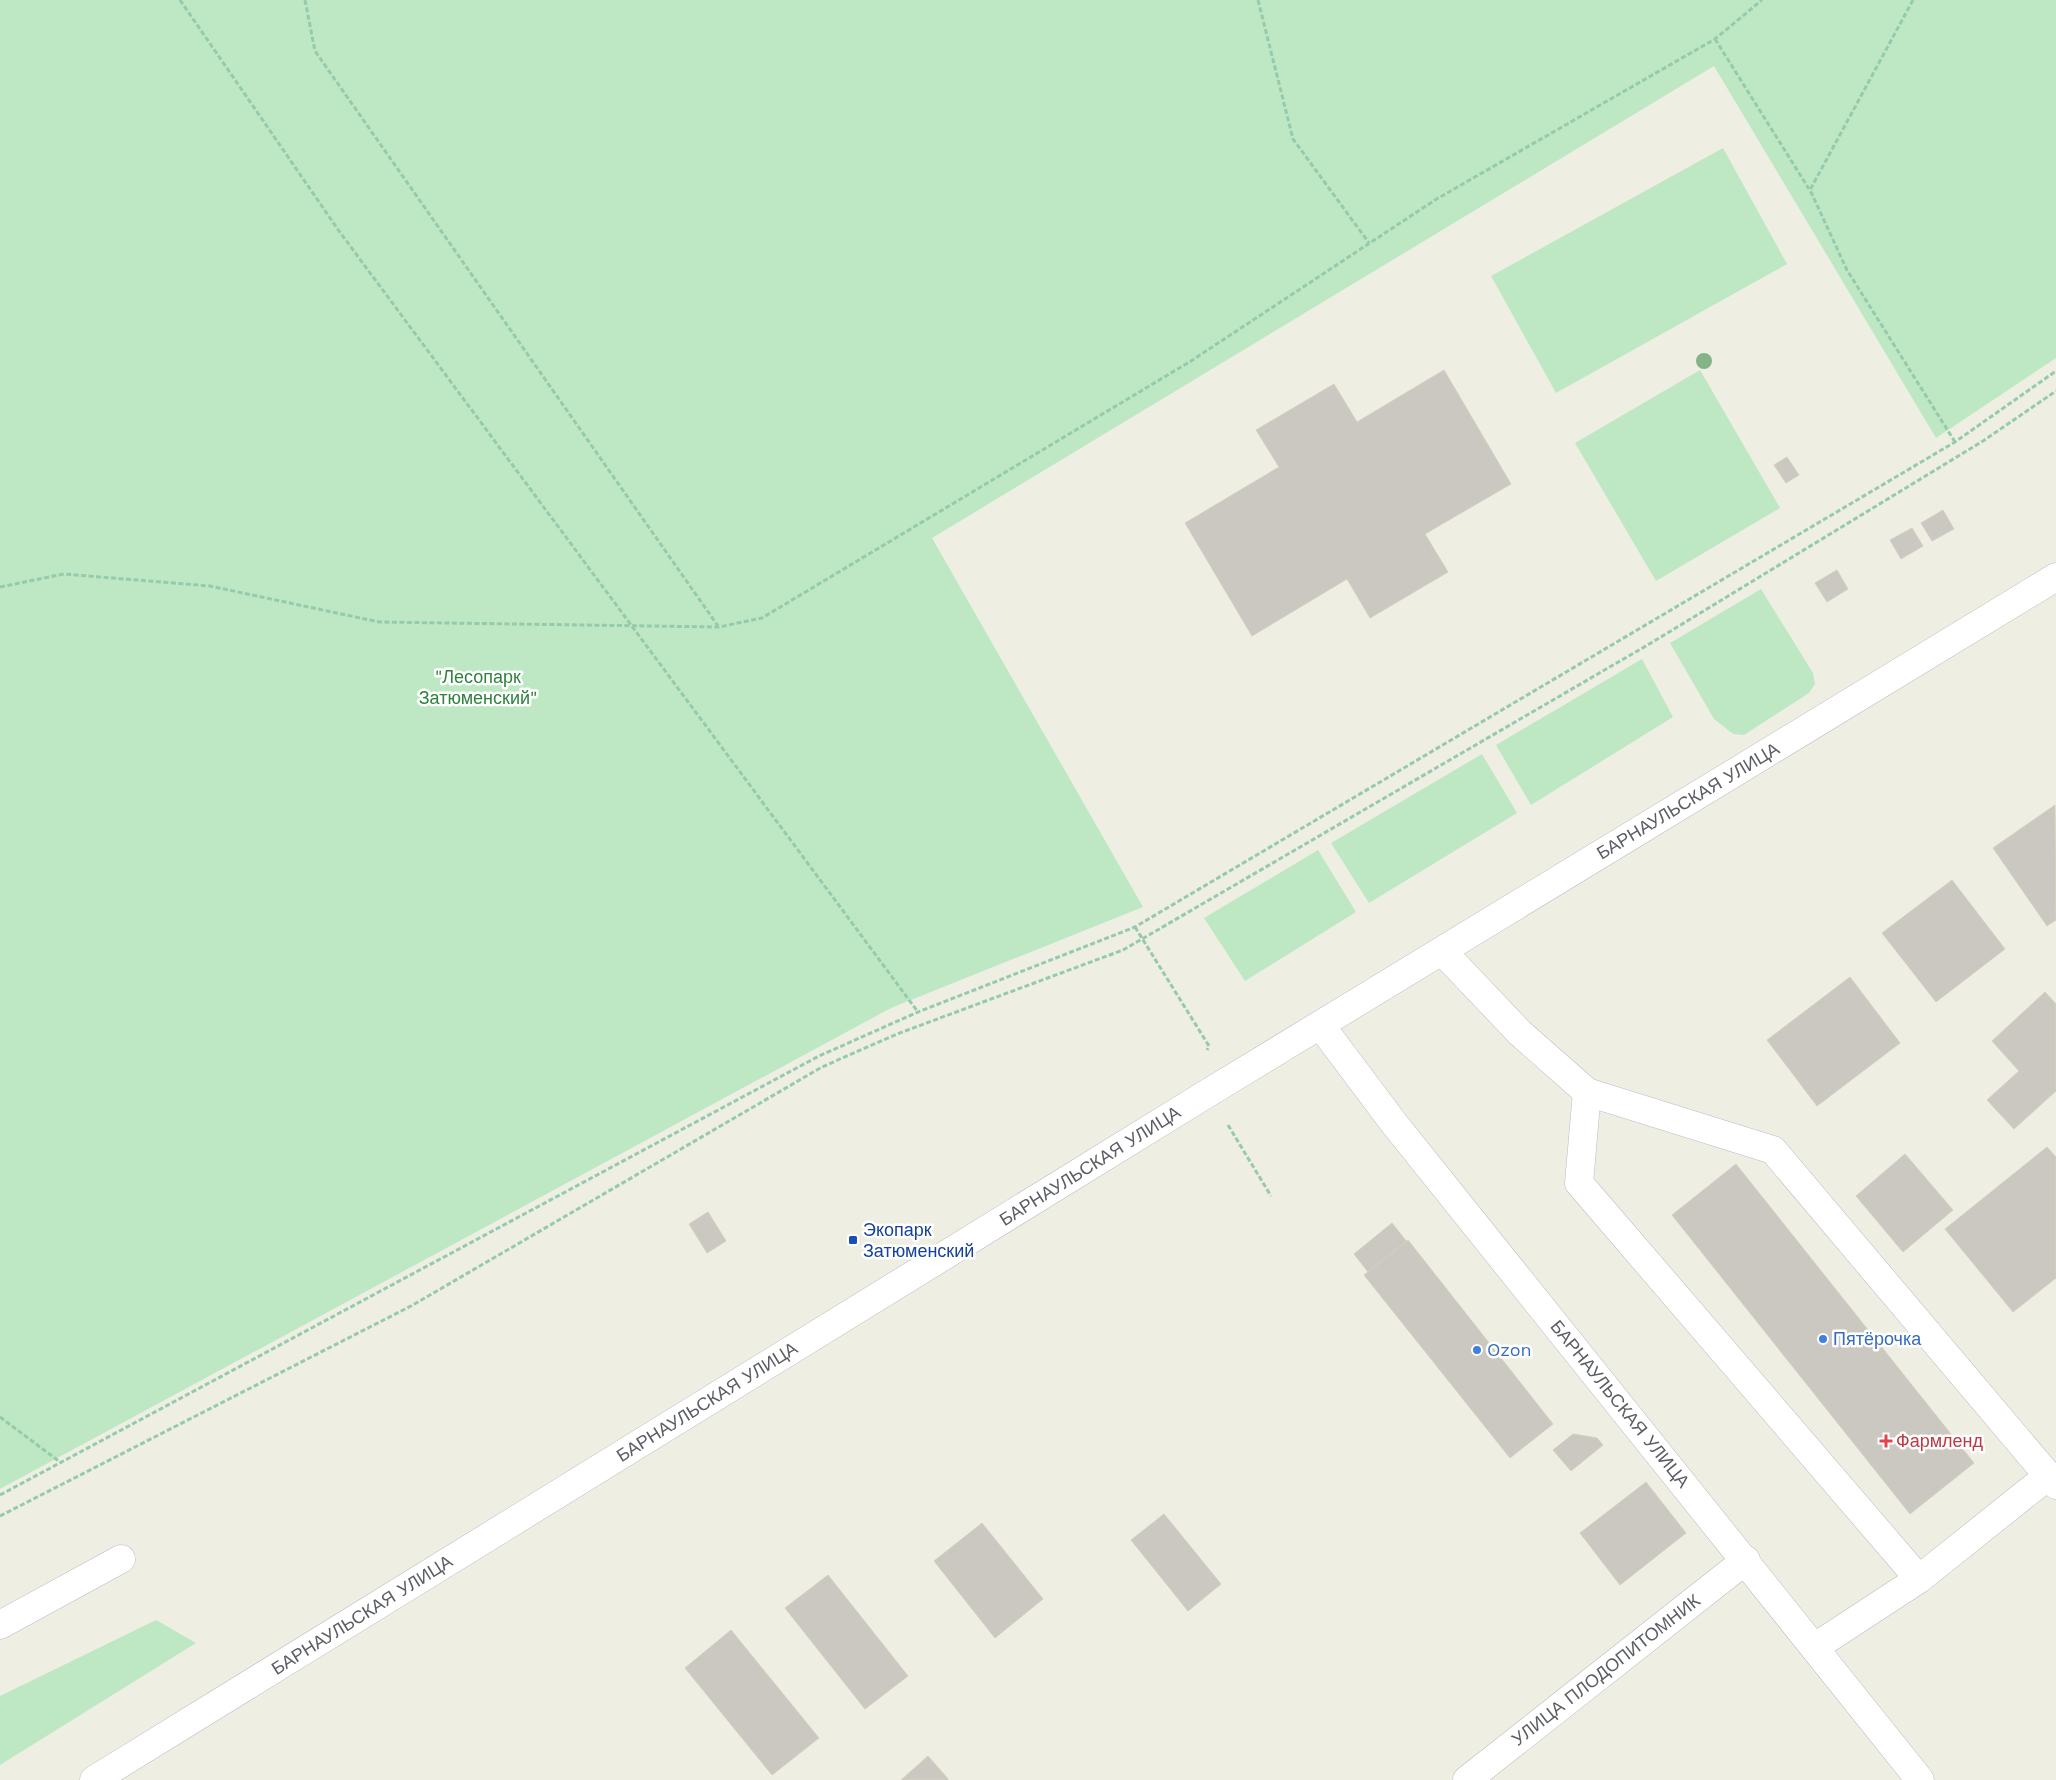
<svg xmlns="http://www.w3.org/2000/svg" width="2056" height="1780" font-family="'Work Sans',sans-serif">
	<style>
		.green { fill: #bee8c4 }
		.building { fill: #cac8c0; stroke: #d4d1c1 }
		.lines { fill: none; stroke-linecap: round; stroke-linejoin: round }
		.minor-casing { stroke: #bbbcc3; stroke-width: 29 }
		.path { stroke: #96caac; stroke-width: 3; stroke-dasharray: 5 2.5; stroke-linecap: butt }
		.minor { stroke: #fff; stroke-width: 28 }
		.tree { fill: #85b388 }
		.transit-dot { fill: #1a4fb4; stroke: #fff; stroke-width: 2 }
		.shop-dot { fill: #3f7fe0; stroke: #fff; stroke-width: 2 }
		.health-dot { fill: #e0444e; stroke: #fff; stroke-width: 2 }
		.labels { text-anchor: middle; stroke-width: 5; stroke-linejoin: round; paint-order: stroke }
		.park-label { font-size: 18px; fill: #2f823e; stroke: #fff }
		.street-label { font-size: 18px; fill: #5b5e65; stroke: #fff }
		.transit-label { font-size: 18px; fill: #164399; stroke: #fff; text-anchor: start }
		.shop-label { font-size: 18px; fill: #366cbe; stroke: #fff; text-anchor: start }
		.health-label { font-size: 18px; fill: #be3a42; stroke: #fff; text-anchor: start }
	</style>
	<rect width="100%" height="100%" fill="#efeee3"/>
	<g class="green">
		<path d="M0,0H2056V358L1936,438L1714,66L932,538L1143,907L891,1008L0,1489Z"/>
		<path d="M1723,148L1787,264L1556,393L1491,276Z"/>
		<path d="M1700,370L1780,508L1656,581L1575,443Z"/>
		<path d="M1761,589L1813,673L1815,684L1809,693L1744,735L1733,734L1714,719L1670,643Z"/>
		<path d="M1642,659L1673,717L1531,805L1496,745Z"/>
		<path d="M1482,754L1517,813L1369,903L1331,843Z"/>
		<path d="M1318,850L1356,912L1245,981L1204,918Z"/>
		<path d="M156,1620L196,1643L0,1765V1696Z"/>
	</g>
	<g class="building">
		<path d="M1444,370L1511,484L1425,534L1448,572L1370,618L1347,579L1252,636L1185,523L1279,467L1256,430L1334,384L1357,422Z"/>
		<path d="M1787,457L1799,475L1786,483L1774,465Z"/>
		<path d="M1943,510L1954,529L1932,541L1921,523Z"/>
		<path d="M1912,528L1923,546L1901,559L1890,540Z"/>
		<path d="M1837,570L1848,589L1827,602L1815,583Z"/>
		<path d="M2055,805L2056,920L2047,926L1993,848Z"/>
		<path d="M1952,880L2005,949L1936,1002L1882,933Z"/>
		<path d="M1850,977L1900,1043L1817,1106L1767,1040Z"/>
		<path d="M2045,992L2056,1004V1091L2014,1129L1987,1100L2019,1071L1992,1041Z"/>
		<path d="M2047,1147L2056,1157V1278L2013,1312L1945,1229Z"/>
		<path d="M1905,1154L1953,1210L1903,1252L1856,1196Z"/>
		<path d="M1736,1164L1974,1463L1910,1514L1672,1215Z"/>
		<path d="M708,1212L726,1241L707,1253L689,1224Z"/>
		<path d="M1392,1223L1407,1242L1368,1272L1354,1254Z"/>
		<path d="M1408,1240L1553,1424L1510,1458L1364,1275Z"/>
		<path d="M1573,1434L1597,1438L1603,1445L1571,1471L1553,1450Z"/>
		<path d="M1646,1482L1686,1533L1620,1585L1580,1533Z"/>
		<path d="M1164,1514L1221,1584L1188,1611L1131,1540Z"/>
		<path d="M982,1523L1043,1599L995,1638L934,1561Z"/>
		<path d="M828,1575L908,1676L865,1709L785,1608Z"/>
		<path d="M731,1630L819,1738L772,1775L685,1668Z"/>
		<path d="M928,1756L949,1780H901Z"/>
	</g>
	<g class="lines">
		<g class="minor-casing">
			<g id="minor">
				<path d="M1443,952L1520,1033L1587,1092L1773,1150L2056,1485"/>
				<path d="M1321,1026L1393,1122L1920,1780"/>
				<path d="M1587,1092L1579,1183L1919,1579"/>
				<path d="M0,1625L121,1559"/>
				<path d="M1815,1647L1919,1579L2048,1476"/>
				<path d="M94,1780L1208,1093L2056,577"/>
				<path d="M1467,1780L1746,1560"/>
			</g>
		</g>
		<g class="path">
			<path d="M180,0L339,231L918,1012"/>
			<path d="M305,0L315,51L718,626"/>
			<path d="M1258,0L1293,139L1369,243"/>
			<path d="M1913,0L1810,190L1847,270L1955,442"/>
			<path d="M1715,39L1809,189"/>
			<path d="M0,587L64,574L210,586L379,622L719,627L762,618L1191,361L1435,200L1715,39L1762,0"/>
			<path d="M1135,927L1209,1046L1207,1050"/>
			<path d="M1228,1125L1271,1196"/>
			<path d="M0,1417L60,1462"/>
			<path d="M0,1495L819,1056L918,1012L1135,927L1955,442L2056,371"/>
			<path d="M0,1516L411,1306L822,1067L897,1034L1123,950L1142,939L1651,643L1983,441L2056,391"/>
		</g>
		<use href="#minor" class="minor"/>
	</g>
	<circle class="tree" cx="1704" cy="361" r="8"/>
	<rect class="transit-dot" x="848" y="1235" width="10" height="10" rx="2.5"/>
	<g class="shop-dot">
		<circle cx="1823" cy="1339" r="5"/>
		<circle cx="1477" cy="1350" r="5"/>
	</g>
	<path class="health-dot" d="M1883.5 1433.5h5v5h5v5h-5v5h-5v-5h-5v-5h5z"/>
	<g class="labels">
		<g class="park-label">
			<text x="478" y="683">"Лесопарк<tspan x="478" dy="21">Затюменский"</tspan></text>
		</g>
		<g class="street-label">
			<text transform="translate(1688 801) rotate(-31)" y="6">БАРНАУЛЬСКАЯ УЛИЦА</text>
			<text transform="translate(1090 1166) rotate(-32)" y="6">БАРНАУЛЬСКАЯ УЛИЦА</text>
			<text transform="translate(707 1402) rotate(-32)" y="6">БАРНАУЛЬСКАЯ УЛИЦА</text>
			<text transform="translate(1620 1404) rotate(51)" y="6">БАРНАУЛЬСКАЯ УЛИЦА</text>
			<text transform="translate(362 1615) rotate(-32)" y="6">БАРНАУЛЬСКАЯ УЛИЦА</text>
			<text transform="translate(1606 1670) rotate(-38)" y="6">УЛИЦА ПЛОДОПИТОМНИК</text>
		</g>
		<g class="transit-label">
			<text x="863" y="1236">Экопарк<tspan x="863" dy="21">Затюменский</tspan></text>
		</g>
		<g class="shop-label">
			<text x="1833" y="1345">Пятёрочка</text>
			<text x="1487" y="1356">Ozon</text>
		</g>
		<g class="health-label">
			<text x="1896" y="1447">Фармленд</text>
		</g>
	</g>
</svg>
